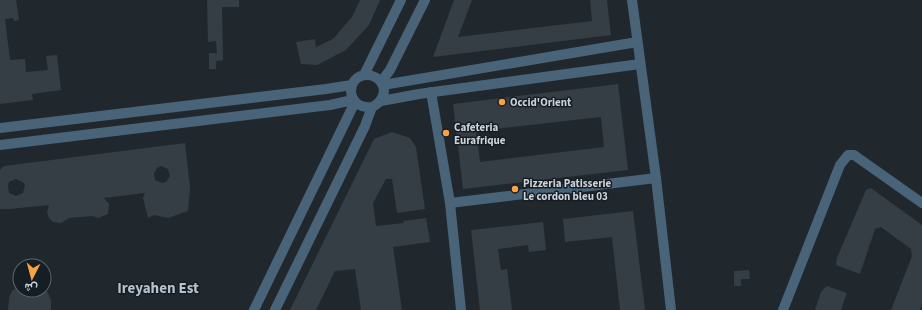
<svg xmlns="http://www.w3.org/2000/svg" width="922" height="310" font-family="'Source Sans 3',Vazirmatn,sans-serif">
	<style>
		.building { fill: #353e45; fill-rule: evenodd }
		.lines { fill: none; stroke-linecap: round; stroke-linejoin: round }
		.street { stroke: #496378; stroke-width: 10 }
		.poi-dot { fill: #f5a345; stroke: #161e25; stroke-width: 1.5 }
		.labels { text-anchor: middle; stroke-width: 3; stroke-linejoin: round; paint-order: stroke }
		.poi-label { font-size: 11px; font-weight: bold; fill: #cdd2d6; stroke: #161e25; text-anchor: start }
		.district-label { font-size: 15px; font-weight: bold; fill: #b6c1ca; stroke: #161e25 }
	</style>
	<rect width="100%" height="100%" fill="#20282e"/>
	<g class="building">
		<path d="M0,0H16L19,20L14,21L13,18L5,19L10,60L25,59L26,72L48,70L46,56L57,55L61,90L32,94L33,100L0,104Z"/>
		<path d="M207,0H239V7H222L223,60L216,61V69H209V53H217L216,41L208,42Z"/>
		<path d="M360,0H380L369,25L346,50L317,65L301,64L296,42L315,39L316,47L333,39L352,17Z"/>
		<path d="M454,0H472L458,37L592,21L590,0H607L611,35L433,57Z"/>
		<path d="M618,84L628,170L463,189L453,104ZM601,117L604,147L480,162L476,131Z"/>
		<path d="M392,132L410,138L416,147L425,209L397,213L392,179H386L373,203L376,226L404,223L403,221L426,218L430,242L393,247L402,310H361L355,269L335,271L316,310H290L374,139Z"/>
		<path d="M185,143L190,187L188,211L168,218L154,215L148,218L143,198L145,193L104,198L109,204L108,214L98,218L92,216L69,218L61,223L53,222L49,218L47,212L49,205L10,209H0V170L4,166ZM161,166L168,169L170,176L166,182L162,183L155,180L154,173L158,167ZM16,179L23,182L25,185L23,193L16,196L9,193L8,186L9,182Z"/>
		<path d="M871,188L922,225V304L920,310H891L912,256L911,249L881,227L875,229L860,274L836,265L837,258L866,190Z"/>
		<path d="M633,211L645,310H620L612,237L565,242L563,219Z"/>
		<path d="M543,222L546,250L529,252L528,245L498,249L501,270L507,269L512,310H480L471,230Z"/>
		<path d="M749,270L750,279H741V286H734V271Z"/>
		<path d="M20,285V290H44V289L48,293L51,300V310H8L9,298L12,291Z"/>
		<path d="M827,286L847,293L841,310H815L821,292Z"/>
	</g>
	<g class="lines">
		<g class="street">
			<path d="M632,0L656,178L671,310"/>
			<path d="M364,75L401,0"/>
			<path d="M381,82L390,70L425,0"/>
			<path d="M383,85L637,42"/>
			<path d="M431,92L450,203L461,310"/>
			<path d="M381,101L419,94L640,64"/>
			<path d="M0,128L326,89L352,85"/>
			<path d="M0,145L330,105L353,100"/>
			<path d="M450,203L656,178"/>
			<path d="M254,310L355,102"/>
			<path d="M275,310L365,126L372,107C381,103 388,92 381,82C378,78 372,75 367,75C345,75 345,110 372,107"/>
			<path d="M783,310L840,165L848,155H854L922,203"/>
		</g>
	</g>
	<g class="poi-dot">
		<circle cx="502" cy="102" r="4"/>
		<circle cx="446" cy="133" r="4"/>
		<circle cx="515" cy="189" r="4"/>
	</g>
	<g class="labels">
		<g class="poi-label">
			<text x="510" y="106">Occid'Orient</text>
			<text x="454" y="131">Cafeteria<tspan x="454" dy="13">Eurafrique</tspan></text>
			<text x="523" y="187">Pizzeria Patisserie<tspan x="523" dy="13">Le cordon bleu 03</tspan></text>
		</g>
		<g class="district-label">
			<text x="158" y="293">Ireyahen Est</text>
		</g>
	</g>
	<g transform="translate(32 278) rotate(186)"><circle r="19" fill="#161e25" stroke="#5f666c"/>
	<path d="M0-3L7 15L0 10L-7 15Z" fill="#f5a345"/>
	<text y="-6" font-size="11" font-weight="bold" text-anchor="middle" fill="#cdd2d6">ش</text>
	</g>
</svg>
